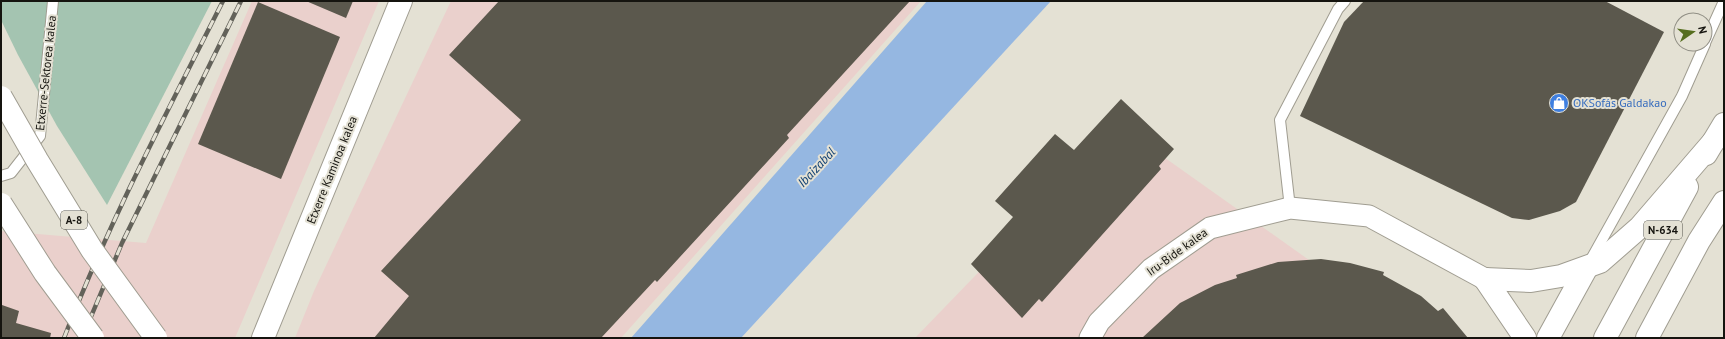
<svg xmlns="http://www.w3.org/2000/svg" width="1725" height="339" font-family="'PT Sans',sans-serif">
	<style>
		.industrial { fill: #ead0cc }
		.green { fill: #a4c4b1 }
		.water { fill: #95b7e1 }
		.building { fill: #5b584d }
		.lines { fill: none; stroke-linecap: round; stroke-linejoin: round }
		.service-casing { stroke: #a09d91; stroke-width: 12 }
		.minor-casing { stroke: #a09d91; stroke-width: 23 }
		.tertiary-casing { stroke: #a09d91; stroke-width: 24 }
		.trunk-casing { stroke: #a09d91; stroke-width: 24 }
		.service { stroke: #fff; stroke-width: 10 }
		.minor { stroke: #fff; stroke-width: 21 }
		.tertiary { stroke: #fff; stroke-width: 22 }
		.trunk { stroke: #fff; stroke-width: 22 }
		.rail-casing { stroke: #63625a; stroke-width: 4.5 }
		.rail { stroke: #e4e1d4; stroke-width: 3; stroke-dasharray: 9; stroke-linecap: butt }
		.motorway-bridge-casing { stroke: #a09d91; stroke-width: 24; stroke-linecap: butt }
		.motorway-bridge { stroke: #fff; stroke-width: 22 }
		.labels { text-anchor: middle; stroke-width: 4; stroke-linejoin: round; paint-order: stroke }
		.shield { fill: #e4e1d4; stroke: #53524a; stroke-width: 1 }
		.shield-label { font-size: 11px; font-weight: bold; fill: #15140f }
		.street-label { font-size: 12px; fill: #15140f; stroke: #e4e1d4 }
		.shop-label { font-size: 12px; fill: #366cbe; stroke: #e4e1d4; text-anchor: start }
		.water-label { font-size: 13px; font-style: italic; fill: #0e3f72; stroke: #e4e1d4 }
	</style>
	<rect width="100%" height="100%" fill="#e4e1d4"/>
	<g class="industrial">
		<path d="M252,1H379L235,338H1V231L146,243Z"/>
		<path d="M451,1H921L621,338H295L314,291Z"/>
		<path d="M1120,126L1419,338H915Z"/>
	</g>
	<path class="green" d="M1,1H212L107,205L57,126L18,55L1,20Z"/>
	<path class="water" d="M927,1H1051L741,338H631Z"/>
	<g class="building">
		<path d="M306,1H353L346,18Z"/>
		<path d="M499,1H910L787,135L789,138L657,282L655,280L601,338H374L409,296L381,271L521,120L449,55Z"/>
		<path d="M1364,1H1605L1664,32L1576,202L1560,211L1529,220L1512,218L1300,116L1344,22Z"/>
		<path d="M258,2L340,37L281,179L198,144Z"/>
		<path d="M1121,99L1174,149L1159,166L1161,169L1042,302L1039,299L1022,318L971,264L1013,217L995,201L1055,134L1074,150Z"/>
		<path d="M1321,259L1350,263L1384,272L1383,275L1421,296L1438,311L1443,308L1468,338H1142L1180,303L1215,285L1237,278L1236,275L1278,262Z"/>
		<path d="M2,305L19,311L16,323L51,333L50,338H1Z"/>
	</g>
	<g class="lines">
		<g class="service-casing">
			<g id="service">
				<path d="M1705,43L1724,1"/>
				<path d="M1,176L11,173L40,136L53,1"/>
				<path d="M1290,208L1280,120L1338,9L1345,1"/>
				<path d="M1589,263L1682,96L1705,44"/>
			</g>
		</g>
		<g class="minor-casing">
			<path id="minor" d="M1090,338L1099,322L1151,269L1210,228L1290,208L1369,216L1485,279"/>
		</g>
		<g class="tertiary-casing">
			<path id="tertiary" d="M263,338L401,1"/>
		</g>
		<g class="trunk-casing">
			<g id="trunk">
				<path d="M1706,154L1724,124"/>
				<path d="M1485,279L1531,281L1561,276L1600,262L1640,227L1714,141"/>
				<path d="M1485,279L1525,338"/>
				<path d="M1548,338L1586,269"/>
				<path d="M1605,338L1687,187"/>
				<path d="M1647,338L1699,241L1724,202"/>
			</g>
		</g>
		<use href="#service" class="service"/>
		<use href="#minor" class="minor"/>
		<use href="#tertiary" class="tertiary"/>
		<use href="#trunk" class="trunk"/>
		<g class="rail-casing">
			<g id="rail">
				<path d="M64,338C109,222 167,112 223,1"/>
				<path d="M82,338L122,243L241,1"/>
			</g>
		</g>
		<use href="#rail" class="rail"/>
		<g class="motorway-bridge-casing">
			<g id="motorway-bridge">
				<path d="M1,97L37,160L92,250L156,338"/>
				<path d="M1,204L45,273L93,338"/>
			</g>
		</g>
		<use href="#motorway-bridge" class="motorway-bridge"/>
	</g>
	<defs>
		<g id="shop-disc" transform="scale(1)"><circle r="9.5" fill="#3f7fe0" stroke="#e4e1d4"/><path d="M-5-2.5h2.3a2.7 3.5 0 0 1 5.4 0H5L5.5 6h-11ZM-1.5-2.5h3a1.5 2.3 0 0 0-3 0Z" fill="#fff"/></g>
	</defs>
	<g fill-rule="evenodd">
		<use href="#shop-disc" x="1559" y="103"/>
	</g>
	<g class="labels">
		<g class="shield">
			<rect x="61" y="211" width="26" height="18" rx="3"/>
			<rect x="1644" y="221" width="38" height="18" rx="3"/>
		</g>
		<g class="shield-label">
			<text x="74" y="224">A-8</text>
			<text x="1663" y="234">N-634</text>
		</g>
		<g class="street-label">
			<text transform="translate(46 73) rotate(-84)" y="4">Etxerre-Sektorea kalea</text>
			<text transform="translate(332 170) rotate(-68)" y="4">Etxerre Kaminoa kalea</text>
			<text transform="translate(1177 252) rotate(-36)" y="4">Iru-Bide kalea</text>
		</g>
		<g class="shop-label">
			<text x="1573" y="107">OKSofás Galdakao</text>
		</g>
		<g class="water-label">
			<text transform="translate(816 167) rotate(-47)" y="5">Ibaizabal</text>
		</g>
	</g>
	<rect width="1725" height="339" fill="none" stroke="#15140f" stroke-width="4"/>
	<g transform="translate(1693 32) rotate(77)"><circle r="19" fill="#e4e1d4" stroke="#918f85"/>
	<path d="M0-3L7 15L0 10L-7 15Z" fill="#566e1f"/>
	<text y="-6" font-size="11" font-weight="bold" text-anchor="middle" fill="#15140f">N</text>
	</g>
</svg>
